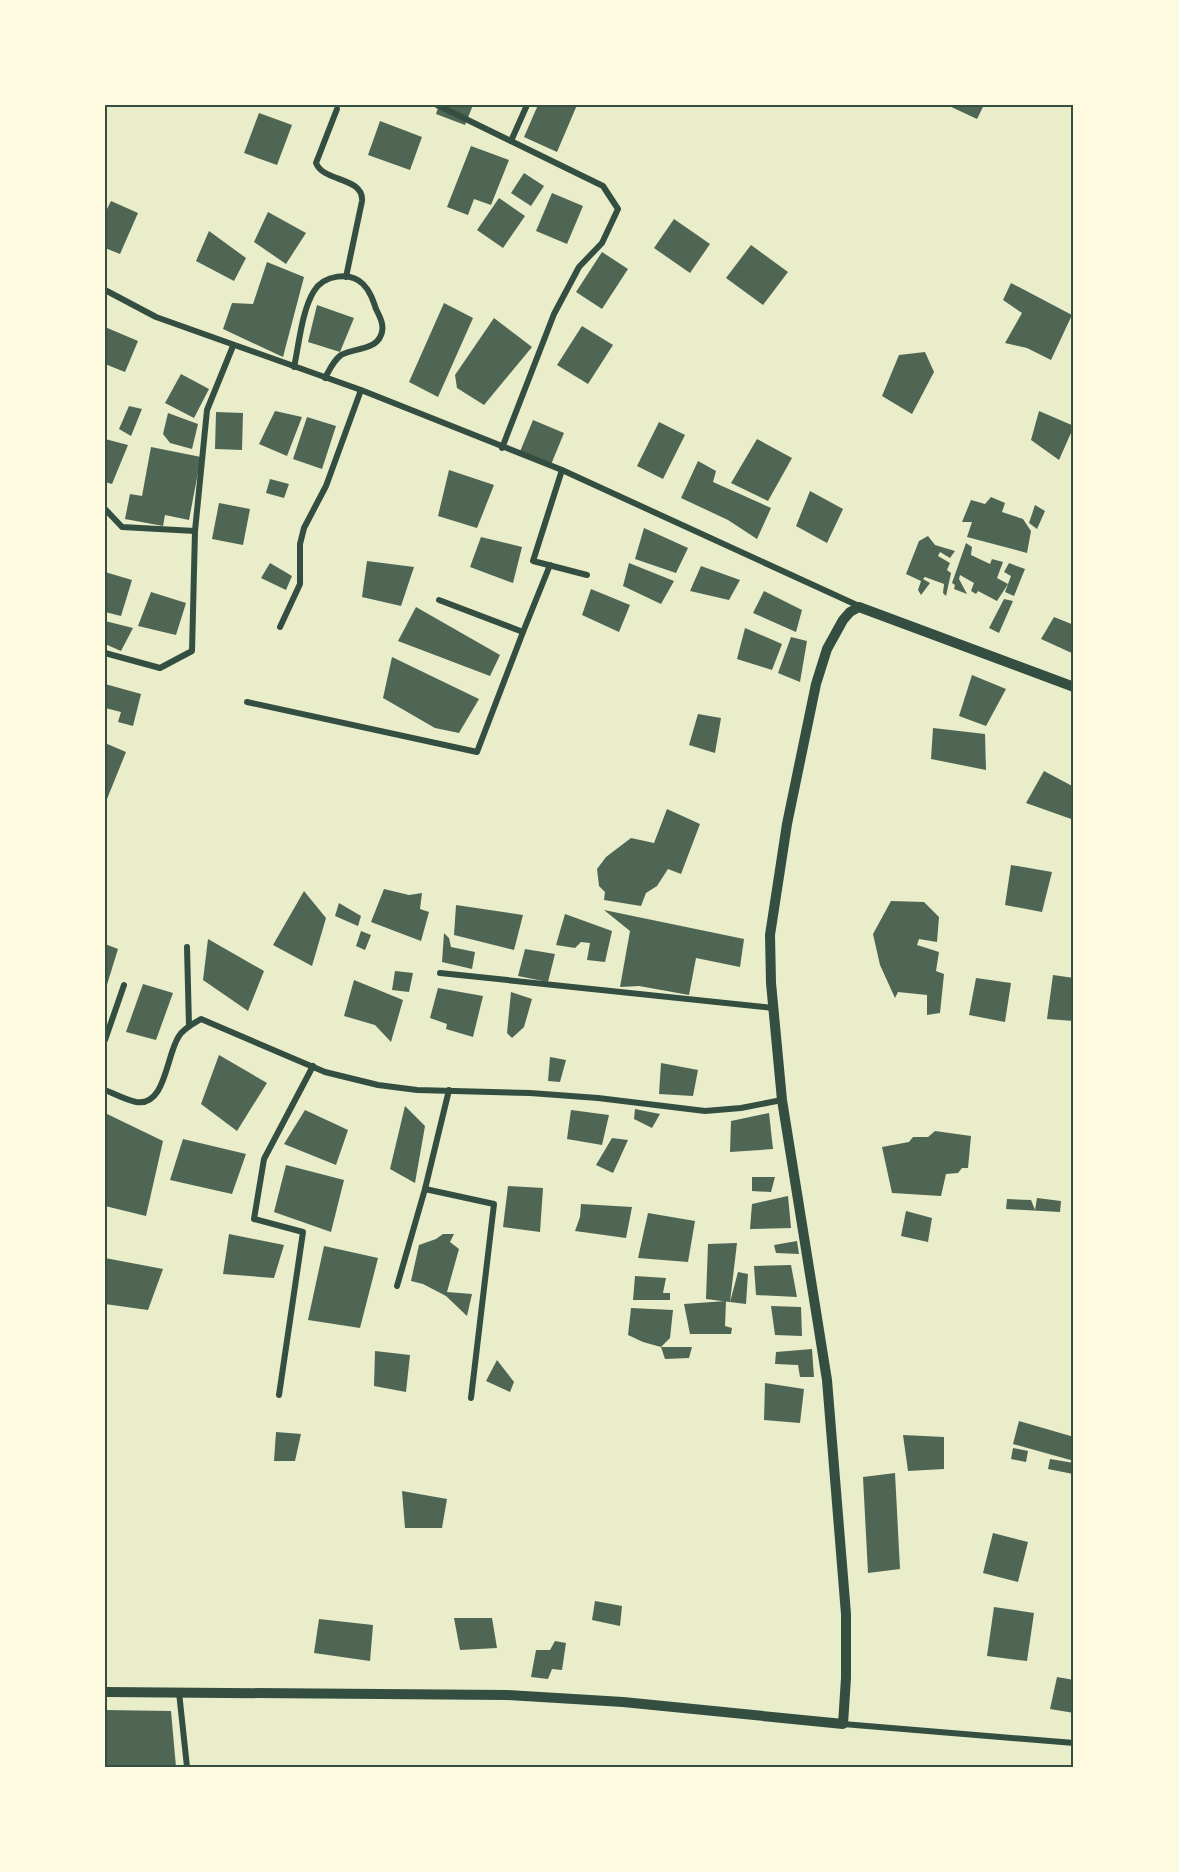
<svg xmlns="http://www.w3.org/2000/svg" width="1179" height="1872" font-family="Signika,sans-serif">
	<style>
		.building { fill: #4f6655 }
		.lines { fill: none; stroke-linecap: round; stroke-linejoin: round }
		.minor { stroke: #344e41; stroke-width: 6 }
		.tertiary { stroke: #344e41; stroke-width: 10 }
		.neatline { fill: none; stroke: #344e41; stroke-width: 2 }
	</style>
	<rect width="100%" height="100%" fill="#e9edc9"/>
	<g class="building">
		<path d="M439,105H473L465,125L436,114Z"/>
		<path d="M538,105H577L557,152L524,137Z"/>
		<path d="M947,105H984L977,119Z"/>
		<path d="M259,113L292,125L277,165L244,153Z"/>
		<path d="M380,121L422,137L410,170L368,155Z"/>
		<path d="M471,146L509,160L491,205L474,199L468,215L447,207Z"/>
		<path d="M524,173L544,186L531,206L511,193Z"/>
		<path d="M552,193L583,206L567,244L536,231Z"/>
		<path d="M499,198L525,216L503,248L477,230Z"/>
		<path d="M111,201L138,213L120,254L105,248V213Z"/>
		<path d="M268,212L306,233L286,264L254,242Z"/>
		<path d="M674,219L710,244L690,273L654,248Z"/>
		<path d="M209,231L246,258L234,281L196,261Z"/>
		<path d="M751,245L788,272L763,305L726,278Z"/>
		<path d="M602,252L628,269L602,309L576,292Z"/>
		<path d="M267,262L304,277L283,357L223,329L232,303L253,304Z"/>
		<path d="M1011,283L1072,315L1051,360L1027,348L1005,343L1022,313L1003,300Z"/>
		<path d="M444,303L473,318L438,397L409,382Z"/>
		<path d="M317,305L354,318L340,352L308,342Z"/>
		<path d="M494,318L532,347L484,405L457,388L455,375Z"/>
		<path d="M582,326L613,345L588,384L557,365Z"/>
		<path d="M105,327L138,341L125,372L105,364Z"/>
		<path d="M925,352L934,372L912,414L882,396L899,355Z"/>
		<path d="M181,374L209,389L194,418L165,403Z"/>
		<path d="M129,406L142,409L131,436L119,429Z"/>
		<path d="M275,411L302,417L287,456L259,444Z"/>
		<path d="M1039,411L1074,426L1059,460L1031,440Z"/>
		<path d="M216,412L243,413L242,450L215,449Z"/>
		<path d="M168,413L198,424L192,449L170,443L163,434Z"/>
		<path d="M307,417L336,426L322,469L293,459Z"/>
		<path d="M533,420L564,433L550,467L519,454Z"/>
		<path d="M659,422L685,435L663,479L637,466Z"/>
		<path d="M105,439L128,445L112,484L105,482Z"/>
		<path d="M757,439L792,458L768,501L731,483Z"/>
		<path d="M151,447L201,457L189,520L165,515L163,526L125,519L130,494L142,496Z"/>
		<path d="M698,461L716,471L713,482L771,508L757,539L728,520L681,498Z"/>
		<path d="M449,470L494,485L477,528L438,516Z"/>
		<path d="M270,479L289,484L284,498L266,493Z"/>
		<path d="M810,491L843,509L827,543L796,526Z"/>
		<path d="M991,497L1005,503L1002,512L1023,519L1031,531L1027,553L967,537L972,522H962L971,500L985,504Z"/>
		<path d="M219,503L250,509L243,545L212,539Z"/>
		<path d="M1035,505L1045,511L1037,529L1029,523Z"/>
		<path d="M644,528L688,548L676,573L635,559Z"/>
		<path d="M928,536L935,545L955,551L950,558L940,552L938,556L950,563L947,570L951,573L946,596L943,593L944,584L925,577L923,579L930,583L921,595L918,590L921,581L906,574L919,541Z"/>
		<path d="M481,537L522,547L513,583L470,567Z"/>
		<path d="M966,543L972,547L971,555L990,564L992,559L1003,562L997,578L1008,584L997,601L978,591L976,594L971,591L974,583L960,575L959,579L967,594L954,589L955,585L952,583Z"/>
		<path d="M367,561L414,567L401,606L362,597Z"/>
		<path d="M270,563L292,576L286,590L261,578Z"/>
		<path d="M629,563L674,581L661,604L623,586Z"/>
		<path d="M1009,563L1025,569L1014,596L1005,592L1011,576L1004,572Z"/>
		<path d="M701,566L740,580L729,600L690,591Z"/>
		<path d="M105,572L132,580L121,616L105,612Z"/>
		<path d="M591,589L630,605L619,632L582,615Z"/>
		<path d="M764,591L802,610L796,632L753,613Z"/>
		<path d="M151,592L186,603L176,635L138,626Z"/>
		<path d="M1004,599L1013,601L999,633L989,628Z"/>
		<path d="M416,607L500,655L490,676L398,641Z"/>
		<path d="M1054,617L1074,625V654L1041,639Z"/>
		<path d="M105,621L133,628L121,651L105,644Z"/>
		<path d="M745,628L782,644L772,670L737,659Z"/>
		<path d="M791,637L807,641L800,682L778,673Z"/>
		<path d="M392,657L479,699L459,733L435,728L383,698Z"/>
		<path d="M972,675L1006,689L986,726L959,716Z"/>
		<path d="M105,684L141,694L133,726L118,722L121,712L105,708Z"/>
		<path d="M698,714L721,718L715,753L689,745Z"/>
		<path d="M933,728L985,734L986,770L931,759Z"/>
		<path d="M105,743L126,752L105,804Z"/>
		<path d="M1044,771L1074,787V820L1026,803Z"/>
		<path d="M667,809L700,824L681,874L668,869L657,886L646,893L641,906L604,900L605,892L599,886L597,869L606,857L631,838L654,843Z"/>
		<path d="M1011,865L1052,872L1042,912L1005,905Z"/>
		<path d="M384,889L409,895L422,893L420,909L429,912L421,941L371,922Z"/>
		<path d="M304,891L326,918L312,966L273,945Z"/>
		<path d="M891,901L924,902L939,917L937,942L919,939L917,945L939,952L936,971L944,974L940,1013L927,1015V995L898,992L895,998L880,965L873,934Z"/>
		<path d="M339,903L361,916L358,926L335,916Z"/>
		<path d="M456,905L523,915L514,950L454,935Z"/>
		<path d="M604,910L744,939L740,967L696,958L689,995L639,986L620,987L630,931Z"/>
		<path d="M565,914L612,931L605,962L587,960L590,943L581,942L575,948L556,945Z"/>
		<path d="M361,931L371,935L365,950L356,946Z"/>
		<path d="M444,933L449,938L451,947L475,952L472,969L442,962Z"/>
		<path d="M208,939L264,971L248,1011L203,980Z"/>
		<path d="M105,944L118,949L106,988H105Z"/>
		<path d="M525,949L555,954L548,982L518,976Z"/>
		<path d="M395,971L413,973L409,992L392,990Z"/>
		<path d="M1053,975L1074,978V1021L1047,1019Z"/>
		<path d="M976,978L1011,983L1005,1022L969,1015Z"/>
		<path d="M354,980L403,1000L391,1042L375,1025L344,1016Z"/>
		<path d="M143,984L173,993L156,1040L126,1032Z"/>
		<path d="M438,988L483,996L473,1037L446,1029L447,1024L430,1018Z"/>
		<path d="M511,992L532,999L524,1027L512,1038L507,1033Z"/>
		<path d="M219,1055L267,1083L237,1131L201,1104Z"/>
		<path d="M550,1057L566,1060L560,1082L548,1081Z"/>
		<path d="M661,1063L698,1070L693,1096L659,1094Z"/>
		<path d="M405,1106L425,1126L415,1183L390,1169Z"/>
		<path d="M635,1109L660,1114L652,1128L634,1119Z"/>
		<path d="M305,1110L348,1130L336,1165L284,1144Z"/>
		<path d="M571,1110L609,1115L602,1145L567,1139Z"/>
		<path d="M105,1113L163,1141L146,1216L105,1206Z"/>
		<path d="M769,1113L773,1149L730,1152L731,1121Z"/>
		<path d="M935,1131L971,1136L968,1168H962L958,1173L946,1174L941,1196L892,1193L882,1147L909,1142L913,1137H928Z"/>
		<path d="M612,1138L628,1140L613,1173L596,1165Z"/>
		<path d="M183,1139L246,1154L232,1194L170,1180Z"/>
		<path d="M286,1165L344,1180L331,1232L274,1212Z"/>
		<path d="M752,1177H775L771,1192L752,1191Z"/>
		<path d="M508,1186L543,1188L540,1232L503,1227Z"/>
		<path d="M788,1196L791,1228L750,1229L752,1204Z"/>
		<path d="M1037,1198L1061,1201L1060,1212L1006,1209L1007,1199L1031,1200L1035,1210Z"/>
		<path d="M581,1204L632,1207L626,1238L575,1231L580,1217Z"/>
		<path d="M906,1211L932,1218L928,1242L901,1236Z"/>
		<path d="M648,1213L695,1221L688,1262L638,1258Z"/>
		<path d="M229,1234L284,1245L274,1278L223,1274Z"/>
		<path d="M443,1234H454L450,1242L459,1249L447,1292L472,1294L467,1316L446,1296L423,1284L411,1281L419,1245L436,1239Z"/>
		<path d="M797,1241L799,1254L776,1253L774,1245Z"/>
		<path d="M737,1243L730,1302L706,1299L708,1244Z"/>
		<path d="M324,1246L378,1258L360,1328L308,1320Z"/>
		<path d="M105,1258L163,1269L148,1310L105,1304Z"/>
		<path d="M791,1265L797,1297L756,1295L754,1266Z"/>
		<path d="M738,1272L748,1274L746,1304L730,1302Z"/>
		<path d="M635,1276L666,1278L663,1293H670V1300H633Z"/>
		<path d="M726,1301L725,1326L732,1328L731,1334H690L684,1304Z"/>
		<path d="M771,1306L801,1307L802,1336L775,1335Z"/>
		<path d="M631,1308L673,1310L670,1338L661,1347L643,1342L628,1335Z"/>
		<path d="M661,1347H692L689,1358L665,1359Z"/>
		<path d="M812,1349L814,1377H800L798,1365L775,1364L776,1352Z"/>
		<path d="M375,1351L410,1355L406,1392L374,1386Z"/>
		<path d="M497,1360L514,1382L510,1392L486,1381Z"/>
		<path d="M765,1383L804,1389L800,1423L764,1420Z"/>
		<path d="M1019,1421L1074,1437V1461L1013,1444Z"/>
		<path d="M276,1432L301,1434L295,1461H274Z"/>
		<path d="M903,1435L944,1437V1469L908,1471Z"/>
		<path d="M1013,1448L1028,1451L1026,1462L1011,1459Z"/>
		<path d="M1050,1459L1074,1463L1073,1474L1048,1469Z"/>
		<path d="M895,1473L900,1569L868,1573L863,1477Z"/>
		<path d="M402,1491L447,1499L442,1528H405Z"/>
		<path d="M993,1533L1028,1542L1018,1582L983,1573Z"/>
		<path d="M595,1601L622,1606L620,1626L592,1620Z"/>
		<path d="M994,1607L1034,1613L1027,1661L987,1656Z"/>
		<path d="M454,1618H492L497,1648L460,1650Z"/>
		<path d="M319,1619L373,1625L370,1661L314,1653Z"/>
		<path d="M555,1641L566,1643L562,1670L552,1669L548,1679L531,1677L536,1650H550Z"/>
		<path d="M1057,1677L1074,1680V1713L1050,1709Z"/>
		<path d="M105,1710L171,1711L176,1767H105Z"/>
	</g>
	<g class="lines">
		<g class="minor">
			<path d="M437,105L603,186L618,209L602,243L579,267L554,314L502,448"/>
			<path d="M337,109L316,163C323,182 364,177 362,201L346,277"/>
			<path d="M511,141L527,105"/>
			<path d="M105,290L156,317L361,390L562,470L859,606"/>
			<path d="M294,367C299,344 302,310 314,291C324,275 350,271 363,284C370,291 373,300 376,309C380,317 385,326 381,335C376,350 353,348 341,355C333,361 330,369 325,378"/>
			<path d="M562,470L533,561L587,575"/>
			<path d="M105,509L122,527L195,531L207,410L233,346"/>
			<path d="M439,600L523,632L550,565"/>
			<path d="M280,627L300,584V544L304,528L326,486L361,390"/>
			<path d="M105,653L160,668L192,651L195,531"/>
			<path d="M247,702L477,752L523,632"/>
			<path d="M187,947L189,1026"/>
			<path d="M440,973L773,1008"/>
			<path d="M105,1040L124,985"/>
			<path d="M105,1090C115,1094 126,1100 136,1102C166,1107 166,1055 179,1036C184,1028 193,1024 201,1019L325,1072L378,1085L417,1090L530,1093L598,1098L705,1111L741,1108L782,1100"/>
			<path d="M425,1189L494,1204L471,1398"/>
			<path d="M397,1286L425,1189L449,1090"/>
			<path d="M279,1395L303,1232L254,1219L264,1159L313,1066"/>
			<path d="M179,1692L187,1767"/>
			<path d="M843,1724L1074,1743"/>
		</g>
		<path class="tertiary" d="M105,1692L507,1695L623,1702L843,1724L846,1678V1614L827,1380L782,1100L771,983L770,935L787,824L816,684L827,649L843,620L850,612L859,607L1074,687"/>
	</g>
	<rect width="1179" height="1872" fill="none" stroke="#fefae0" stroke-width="213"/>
	<rect x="106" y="106" width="966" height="1660" class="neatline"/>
</svg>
